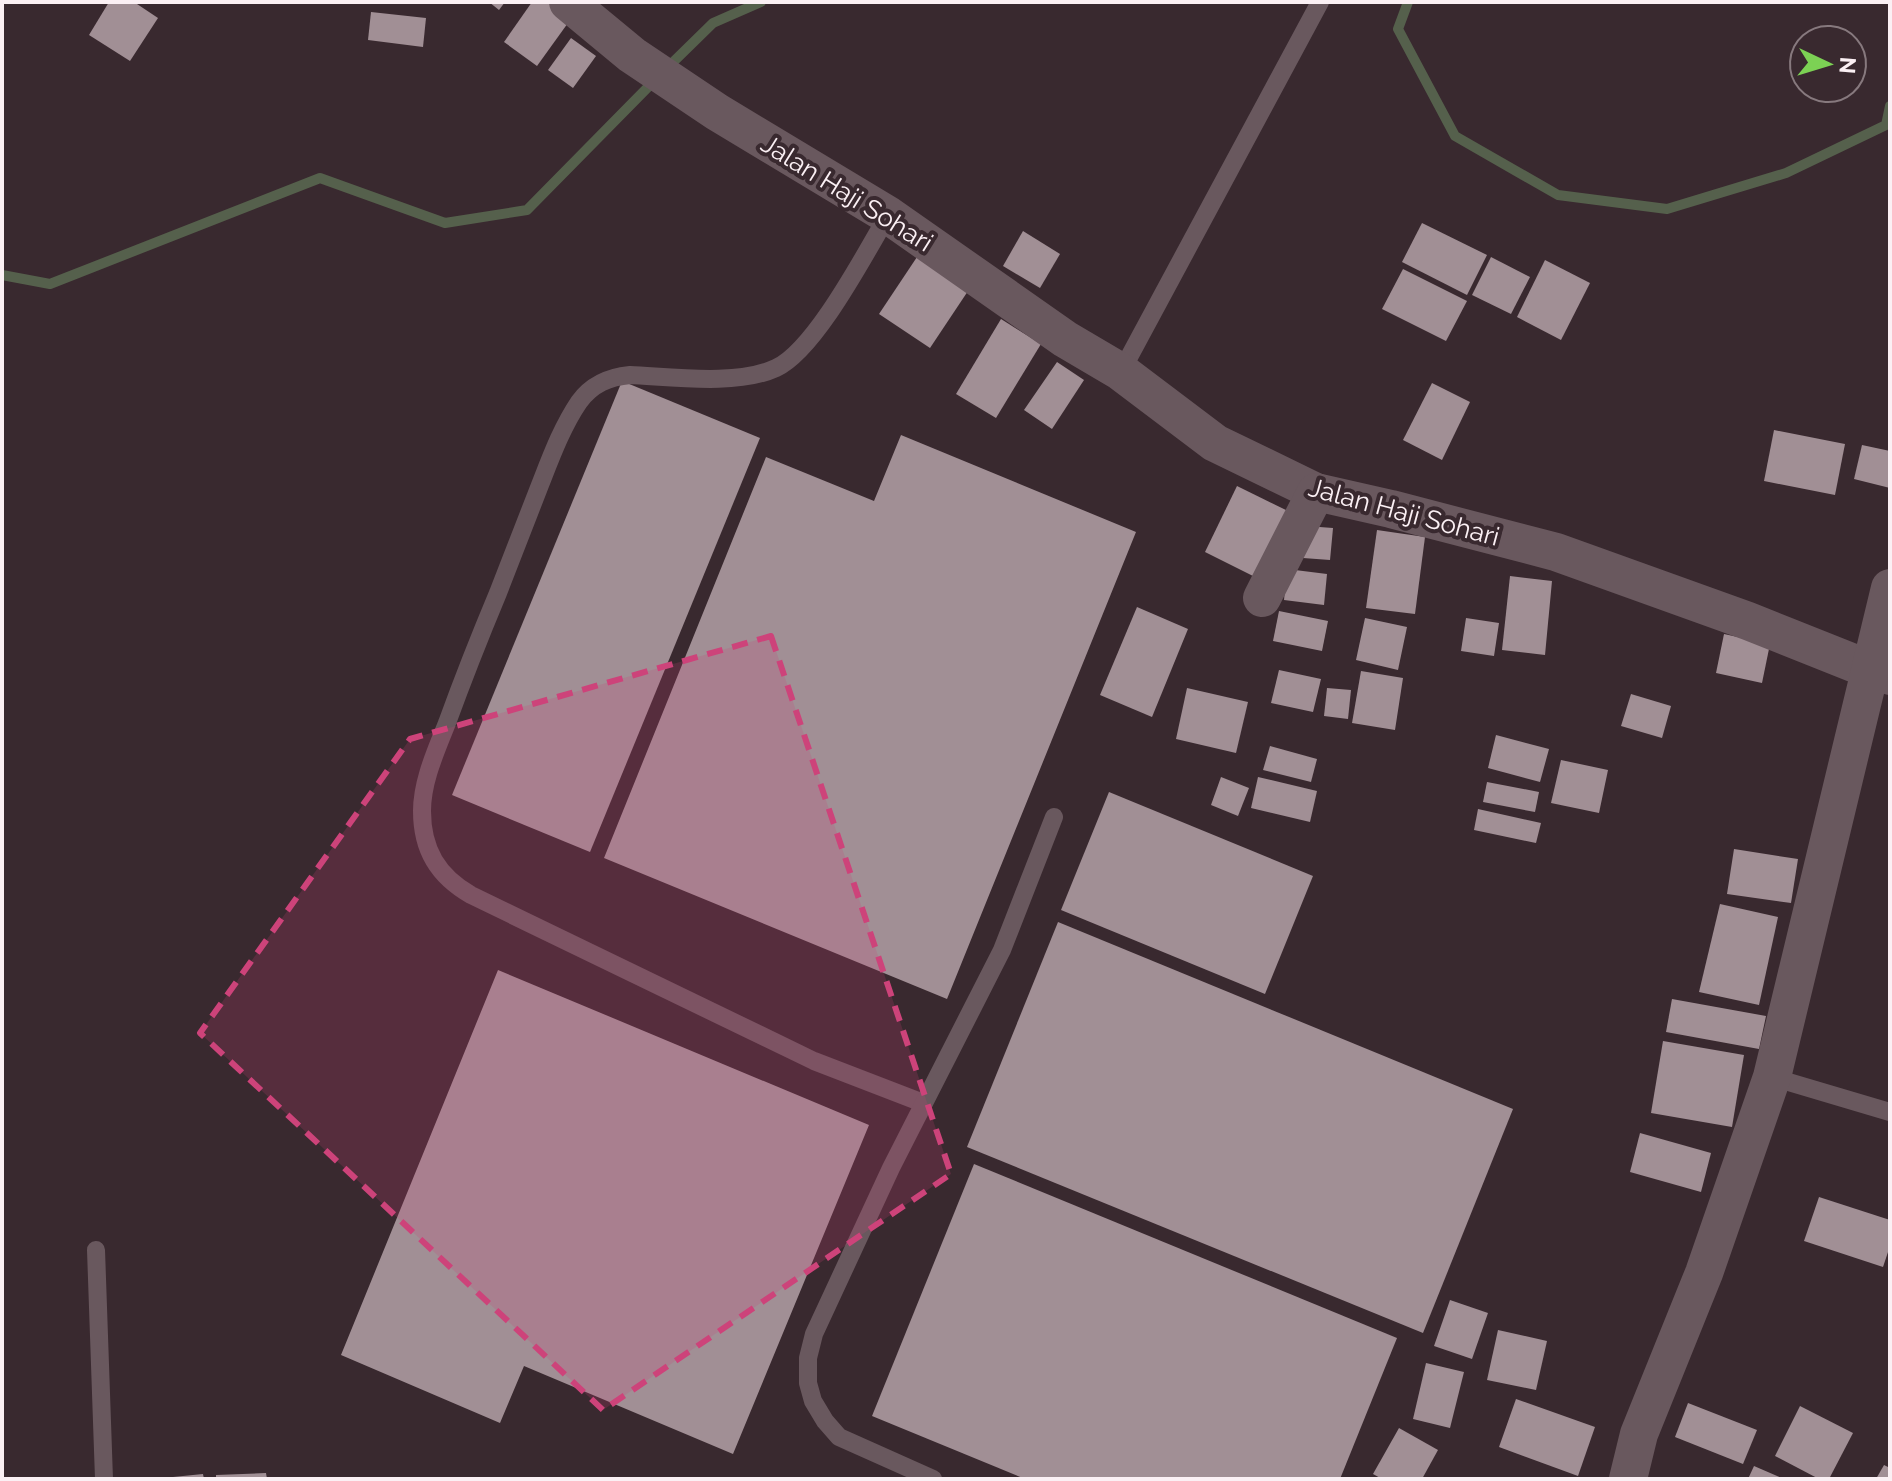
<svg xmlns="http://www.w3.org/2000/svg" width="1892" height="1481" font-family="Raleway,sans-serif">
	<style>
		.lines { fill: none; stroke-linecap: round; stroke-linejoin: round }
		.stream { stroke: #55604c; stroke-width: 10 }
		.building { fill: #a18f95 }
		.service { stroke: #69585e; stroke-width: 18 }
		.minor { stroke: #69585e; stroke-width: 38 }
		.marked { fill: #cd437a; fill-opacity: 0.2; stroke: #cd437a; stroke-width: 6; stroke-dasharray: 16 10; stroke-linejoin: round }
		.labels { text-anchor: middle; stroke-width: 8; stroke-linejoin: round; paint-order: stroke }
		.street-label { font-size: 26px; fill: #fbf0f4; stroke: #39292f }
	</style>
	<rect width="100%" height="100%" fill="#39292f"/>
	<g class="lines">
		<g class="stream">
			<path d="M1408,2L1398,29L1455,136L1558,195L1667,209L1786,173L1886,125L1890,106"/>
			<path d="M666,69L713,23L761,2"/>
			<path d="M2,275L50,284L320,178L445,223L527,210L655,80"/>
		</g>
	</g>
	<g class="building">
		<path d="M109,2H134L158,18L130,61L89,35Z"/>
		<path d="M489,2H505L499,10Z"/>
		<path d="M532,2H554L573,16L537,66L504,42Z"/>
		<path d="M371,12L426,18L423,47L368,40Z"/>
		<path d="M571,38L596,56L573,88L548,70Z"/>
		<path d="M1422,223L1487,255L1467,295L1402,262Z"/>
		<path d="M1023,231L1060,254L1040,288L1003,266Z"/>
		<path d="M919,254L970,288L930,348L879,314Z"/>
		<path d="M1491,257L1530,277L1511,314L1472,295Z"/>
		<path d="M1545,260L1590,283L1561,340L1517,317Z"/>
		<path d="M1403,269L1467,301L1446,341L1382,309Z"/>
		<path d="M1001,319L1041,344L996,418L956,394Z"/>
		<path d="M1057,362L1084,380L1052,429L1024,410Z"/>
		<path d="M622,381L760,438L590,852L452,795Z"/>
		<path d="M1432,383L1470,402L1442,460L1403,440Z"/>
		<path d="M1774,430L1845,444L1835,495L1764,481Z"/>
		<path d="M901,435L1136,532L947,999L604,858L766,457L874,501Z"/>
		<path d="M1862,445L1890,451V488L1854,479Z"/>
		<path d="M1237,486L1290,512L1257,578L1205,552Z"/>
		<path d="M1306,526L1333,528L1330,560L1303,558Z"/>
		<path d="M1377,530L1425,537L1415,614L1366,608Z"/>
		<path d="M1287,569L1327,574L1324,605L1284,600Z"/>
		<path d="M1510,576L1552,581L1545,655L1502,650Z"/>
		<path d="M1137,607L1188,629L1152,717L1100,695Z"/>
		<path d="M1279,611L1328,621L1322,651L1273,641Z"/>
		<path d="M1365,618L1407,627L1398,670L1356,660Z"/>
		<path d="M1466,618L1499,623L1494,656L1461,651Z"/>
		<path d="M1724,634L1770,644L1762,683L1716,673Z"/>
		<path d="M1279,670L1321,679L1313,712L1271,703Z"/>
		<path d="M1361,671L1403,678L1395,730L1352,723Z"/>
		<path d="M1187,688L1248,702L1236,753L1176,739Z"/>
		<path d="M1327,688L1351,690L1348,719L1324,716Z"/>
		<path d="M1631,694L1671,706L1662,738L1621,726Z"/>
		<path d="M1496,735L1549,749L1540,782L1488,768Z"/>
		<path d="M1270,746L1317,759L1311,782L1263,770Z"/>
		<path d="M1561,760L1608,770L1599,813L1551,803Z"/>
		<path d="M1221,777L1249,788L1238,816L1211,805Z"/>
		<path d="M1258,777L1317,791L1310,822L1251,808Z"/>
		<path d="M1487,782L1539,792L1535,812L1483,802Z"/>
		<path d="M1109,792L1313,876L1265,994L1061,910Z"/>
		<path d="M1478,809L1541,823L1536,843L1474,830Z"/>
		<path d="M1734,849L1798,859L1791,903L1727,894Z"/>
		<path d="M1720,904L1778,917L1759,1005L1699,992Z"/>
		<path d="M1058,922L1513,1109L1423,1333L967,1147Z"/>
		<path d="M498,970L869,1125L733,1454L524,1366L500,1423L341,1355Z"/>
		<path d="M1672,999L1766,1016L1759,1049L1666,1032Z"/>
		<path d="M1663,1041L1744,1055L1732,1127L1651,1113Z"/>
		<path d="M1640,1133L1711,1153L1701,1192L1630,1172Z"/>
		<path d="M974,1164L1397,1338L1340,1479H1025L872,1416Z"/>
		<path d="M1819,1197L1890,1220V1246L1883,1267L1804,1241Z"/>
		<path d="M1450,1300L1488,1313L1472,1359L1434,1346Z"/>
		<path d="M1498,1330L1547,1341L1536,1390L1487,1380Z"/>
		<path d="M1426,1363L1464,1372L1450,1428L1413,1419Z"/>
		<path d="M1516,1399L1595,1427L1578,1476L1499,1447Z"/>
		<path d="M1688,1403L1757,1430L1743,1464L1675,1437Z"/>
		<path d="M1800,1406L1853,1433L1829,1479H1819L1775,1456Z"/>
		<path d="M1399,1428L1438,1450L1422,1479H1382L1373,1474Z"/>
		<path d="M1884,1465L1890,1468V1479H1876Z"/>
		<path d="M1754,1466L1784,1479H1748Z"/>
		<path d="M266,1473L267,1479H216V1475Z"/>
		<path d="M203,1474L204,1479H173V1477Z"/>
	</g>
	<g class="lines">
		<g class="service">
			<path d="M888,215C865,254 815,350 776,368C737,386 673,377 630,375C609,377 592,384 579,402C562,427 551,457 540,485C526,521 512,557 498,593C480,636 463,679 447,723C436,751 422,781 422,811C422,850 438,876 471,895L814,1061L923,1103"/>
			<path d="M1121,372L1320,2"/>
			<path d="M1772,1077L1890,1112"/>
			<path d="M96,1250L104,1479"/>
			<path d="M933,1479L839,1437L825,1421L813,1401L808,1383V1358L814,1334L891,1168L1002,950L1054,817"/>
		</g>
		<g class="minor">
			<path d="M568,2L632,55L717,112L888,215L1065,339L1121,372L1215,443L1316,492L1391,509L1556,552L1748,621L1871,670L1890,676"/>
			<path d="M1262,598L1316,492"/>
			<path d="M1628,1479L1639,1434L1704,1273L1772,1077L1890,588"/>
		</g>
	</g>
	<path class="marked" d="M771,636L951,1174L603,1410L200,1033L410,739Z"/>
	<g class="labels">
		<g class="street-label">
			<text transform="translate(847 193) rotate(32)" y="9">Jalan Haji Sohari</text>
			<text transform="translate(1404 512) rotate(15)" y="9">Jalan Haji Sohari</text>
		</g>
	</g>
	<rect width="1892" height="1481" fill="none" stroke="#fbf0f4" stroke-width="8"/>
	<g transform="translate(1828 64) rotate(94)"><circle r="38" fill="#39292f" stroke="#87797e" stroke-width="2"/>
	<path d="M0-6L14 30L0 20L-14 30Z" fill="#7cd154"/>
	<text y="-12" font-size="22" font-weight="bold" text-anchor="middle" fill="#fbf0f4">N</text>
	</g>
</svg>
